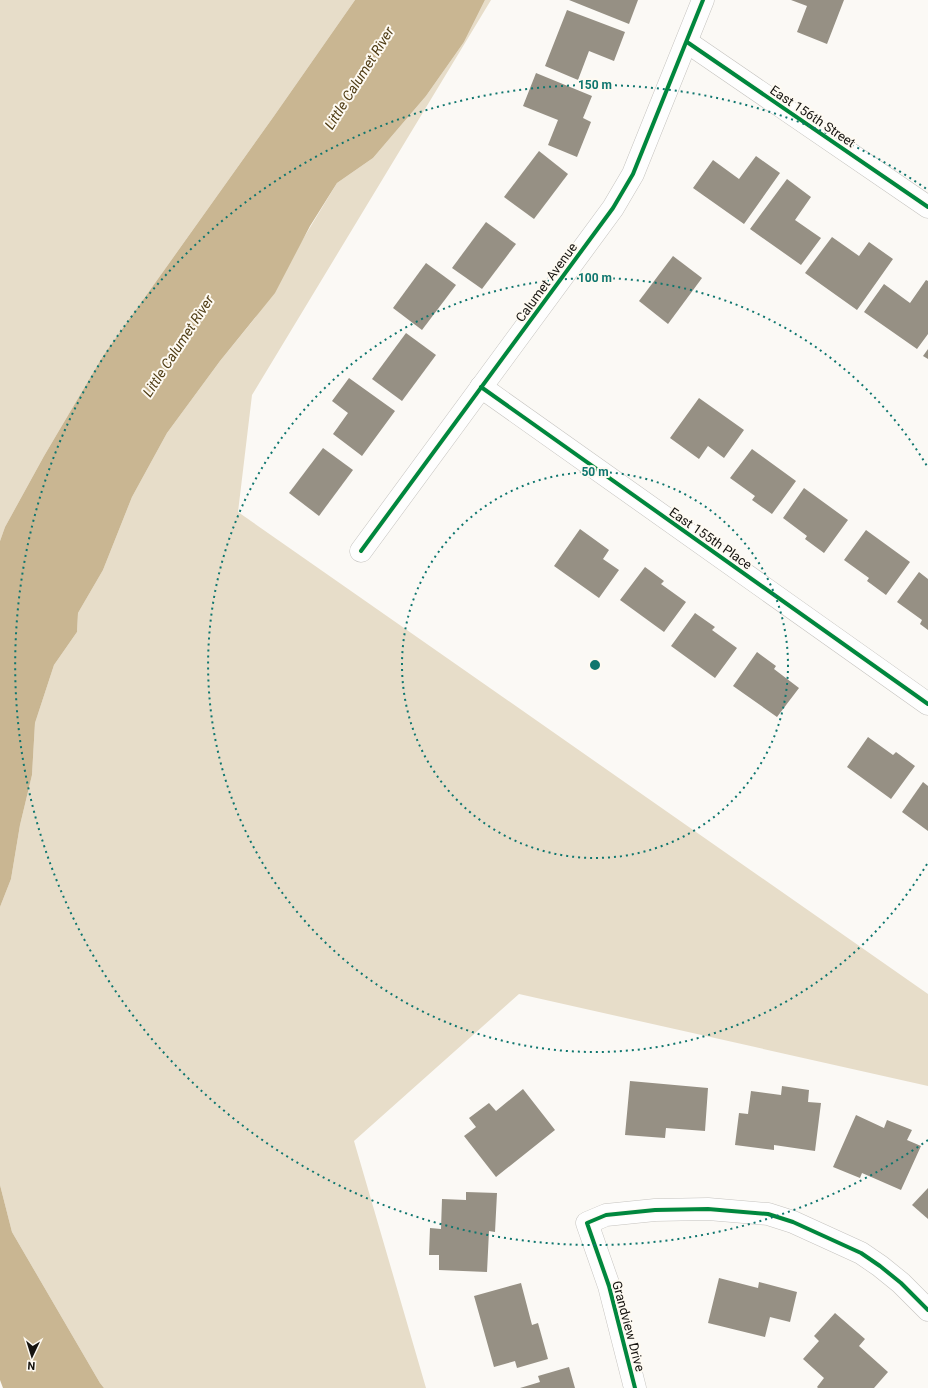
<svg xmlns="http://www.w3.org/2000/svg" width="928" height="1388" font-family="Roboto,sans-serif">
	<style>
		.green { fill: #e7ddc9 }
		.water { fill: #c9b692 }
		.building { fill: #969084 }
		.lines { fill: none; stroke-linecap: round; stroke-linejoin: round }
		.street-casing { stroke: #c5c3bf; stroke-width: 23 }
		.street { stroke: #fefefe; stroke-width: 22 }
		.cycleway-casing { stroke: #fefaf2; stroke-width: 6 }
		.cycleway { stroke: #00873e; stroke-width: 4 }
		.ring { fill: none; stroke: #0f766e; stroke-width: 2; stroke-dasharray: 2 4 }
		.labels { text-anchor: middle; stroke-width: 4; stroke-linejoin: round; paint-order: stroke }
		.street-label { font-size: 13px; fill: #161410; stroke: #fefaf2 }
		.water-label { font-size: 14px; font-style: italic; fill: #4f3c14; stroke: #fefaf2 }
		.centre { fill: #0f766e; stroke: #fefaf2; stroke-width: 2 }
		.ring-label { font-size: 12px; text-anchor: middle; font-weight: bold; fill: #0f766e; stroke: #fefaf2; stroke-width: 4; stroke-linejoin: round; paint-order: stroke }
	</style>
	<rect width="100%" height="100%" fill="#fbf9f5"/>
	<g class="green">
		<path d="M0,0H355L274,116L103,356L44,456L5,527L0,541Z"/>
		<path d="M485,0H491L252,395L238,512L928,994V1086L519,994L354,1141L426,1388H104L100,1383L12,1232L0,1185V907L11,879L20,825L32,775L35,723L54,665L77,632L78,613L103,570L132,497L167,433L220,361L255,318L337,183L373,158L426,96L464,42Z"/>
	</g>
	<g class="water">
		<path d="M355,0H485L464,42L426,96L373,158L337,183L310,226L275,293L220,361L167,433L132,497L103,570L78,613L77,632L54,665L35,723L32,775L20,825L11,879L0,907V541L5,527L44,456L103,356L274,116Z"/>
		<path d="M0,1185L12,1232L100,1383L104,1388H3L0,1380Z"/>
	</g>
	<g class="building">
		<path d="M569,0H638L629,24Z"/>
		<path d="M791,0H844L827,44L797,32L807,6Z"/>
		<path d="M567,10L625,32L614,61L589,51L578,80L545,66Z"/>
		<path d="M536,73L592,96L583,118L591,122L577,157L548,145L558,120L523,106Z"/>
		<path d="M539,151L568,174L534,219L504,197Z"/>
		<path d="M756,156L780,173L744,224L693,188L713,160L739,179Z"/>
		<path d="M787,179L811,197L795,220L821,238L801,265L750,229Z"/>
		<path d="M486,222L516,244L482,289L452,268Z"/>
		<path d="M832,237L859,256L869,242L893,259L857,310L805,273Z"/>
		<path d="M673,256L702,278L668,324L639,301Z"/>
		<path d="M426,263L456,285L422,330L393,308Z"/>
		<path d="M926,280L928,281V334L917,349L864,312L884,284L910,303Z"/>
		<path d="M406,333L436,355L402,401L372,379Z"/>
		<path d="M928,349V359L923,356Z"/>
		<path d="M349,378L395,411L362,456L333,434L348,413L332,401Z"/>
		<path d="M699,398L744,430L724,458L708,446L699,459L670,438Z"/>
		<path d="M323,448L353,470L319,516L289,493Z"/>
		<path d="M752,449L796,481L772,514L752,500L755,496L730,478Z"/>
		<path d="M804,488L848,520L824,553L805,539L807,536L783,518Z"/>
		<path d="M580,529L609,550L603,559L619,570L599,598L554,566Z"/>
		<path d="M866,530L910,562L886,595L867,581L869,578L844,560Z"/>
		<path d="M645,567L664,581L661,584L686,602L664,632L620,600Z"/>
		<path d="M919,572L928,579V630L920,624L922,620L897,602Z"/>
		<path d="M695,613L715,627L712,630L737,648L715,678L671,646Z"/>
		<path d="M757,652L776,666L774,669L799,688L777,717L733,686Z"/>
		<path d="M868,737L893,755L896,752L915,766L891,799L847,767Z"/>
		<path d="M923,782L928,786V831L902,812Z"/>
		<path d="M630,1081L708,1088L705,1131L666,1128L665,1138L625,1135Z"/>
		<path d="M782,1086L809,1090L808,1102L821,1103L815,1151L774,1145V1150L735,1145L739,1113L748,1114L751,1091L781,1095Z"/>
		<path d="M523,1089L555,1130L496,1177L464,1136L476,1127L469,1118L489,1103L496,1111Z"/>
		<path d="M856,1115L884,1128L887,1120L912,1130L907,1140L921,1146L901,1190L862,1173L860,1178L833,1167Z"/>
		<path d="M928,1188V1219L912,1205Z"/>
		<path d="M466,1192L497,1193L495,1232L489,1231L487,1272L439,1270V1255H429L430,1228L441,1229L442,1199L466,1200Z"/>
		<path d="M719,1278L758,1288L759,1282L797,1292L790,1322L770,1317L765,1337L708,1323Z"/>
		<path d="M521,1283L532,1325L538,1323L548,1359L517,1368L515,1361L494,1367L474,1296Z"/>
		<path d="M835,1313L865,1339L859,1346L888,1372L874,1388H818L817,1387L824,1378L803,1359L819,1341L814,1336Z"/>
		<path d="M569,1367L575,1388H520L540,1382L538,1376Z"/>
	</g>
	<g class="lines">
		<g class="street-casing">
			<g id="street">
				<path d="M687,42L928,207"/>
				<path d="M481,387L928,704"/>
				<path d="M361,551L613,208L633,174L703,0"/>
				<path d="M635,1388L609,1286L587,1223L606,1215L655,1210L708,1209L768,1214L793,1222L861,1253L880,1266L901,1283L928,1310"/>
			</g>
		</g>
		<use href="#street" class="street"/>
		<g class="cycleway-casing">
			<g id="cycleway">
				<path d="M687,42L928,207"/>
				<path d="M481,387L928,704"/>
				<path d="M361,551L613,208L633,174L703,0"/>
				<path d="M635,1388L609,1286L587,1223L606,1215L655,1210L708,1209L768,1214L793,1222L861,1253L880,1266L901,1283L928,1310"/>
			</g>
		</g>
		<use href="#cycleway" class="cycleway"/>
	</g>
	<g class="ring">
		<circle cx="595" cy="665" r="193"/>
		<path d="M927 864A387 387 0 1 1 927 466"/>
		<path d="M928 1140A580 580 0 1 1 928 190"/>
	</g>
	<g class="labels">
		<g class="street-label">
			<text transform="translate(813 116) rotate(34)" y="5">East 156th Street</text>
			<text transform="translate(546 282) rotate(-54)" y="5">Calumet Avenue</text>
			<text transform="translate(711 538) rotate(35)" y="5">East 155th Place</text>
			<text transform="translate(629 1326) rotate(75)" y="5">Grandview Drive</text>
		</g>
		<g class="water-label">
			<text transform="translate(359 78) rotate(-58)" y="5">Little Calumet River</text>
			<text transform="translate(178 346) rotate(-57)" y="5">Little Calumet River</text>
		</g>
	</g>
	<circle cx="595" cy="665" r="6" class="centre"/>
	<g class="ring-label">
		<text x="595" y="89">150 m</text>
		<text x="595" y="282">100 m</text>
		<text x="595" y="476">50 m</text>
	</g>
	<g transform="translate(32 1356) rotate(184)" stroke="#fefaf2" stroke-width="3" paint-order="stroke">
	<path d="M0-3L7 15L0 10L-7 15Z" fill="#161410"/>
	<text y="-6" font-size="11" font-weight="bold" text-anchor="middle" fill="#161410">N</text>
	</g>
</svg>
